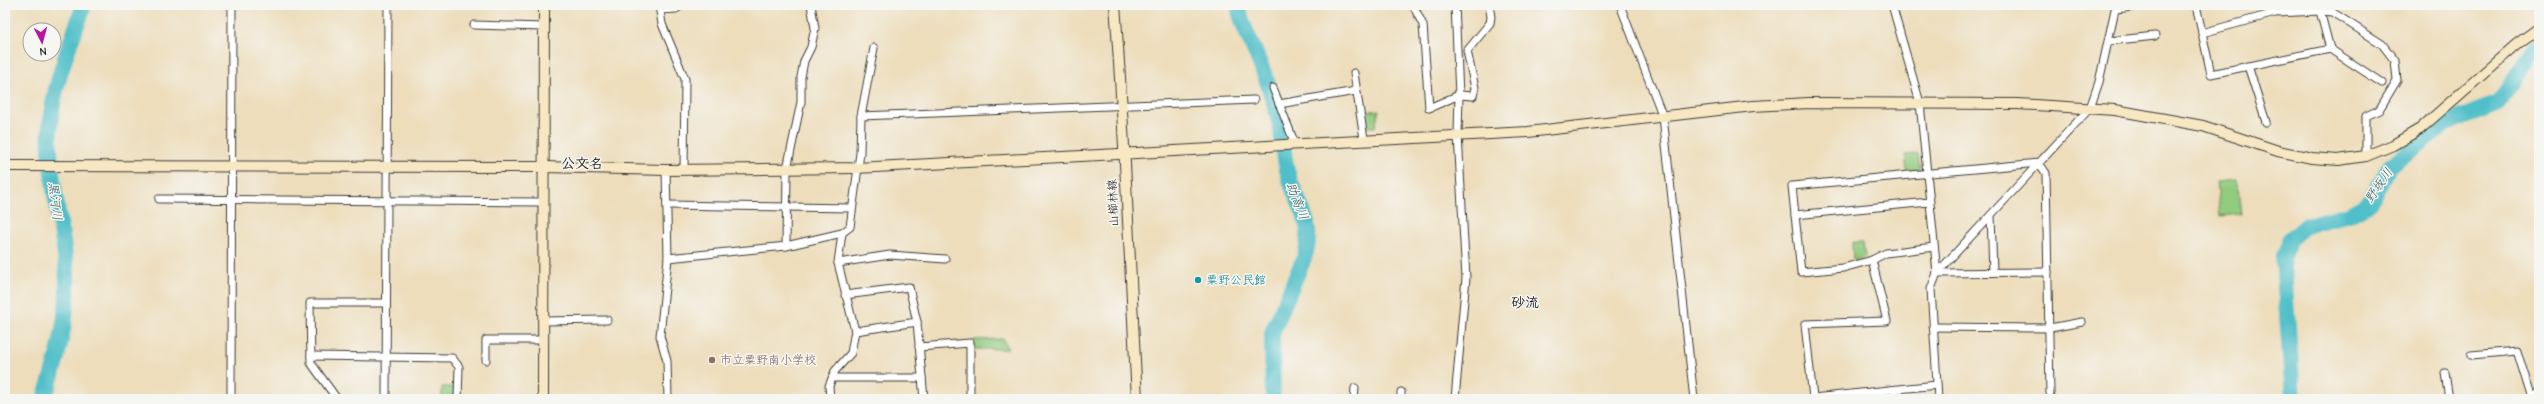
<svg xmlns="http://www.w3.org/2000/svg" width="2544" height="404" font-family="'Comic Neue','Klee One',sans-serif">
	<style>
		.green { fill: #91cb7e; stroke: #56744d }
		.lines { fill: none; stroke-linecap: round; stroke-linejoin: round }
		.river { stroke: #51bfc9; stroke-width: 16 }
		.street-casing { stroke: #3b3934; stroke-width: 9 }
		.secondary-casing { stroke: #3b3934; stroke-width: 12 }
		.street { stroke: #fff; stroke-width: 7 }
		.secondary { stroke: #f7e8c3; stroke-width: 10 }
		.culture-dot { fill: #0f9aa8; stroke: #f6f6f2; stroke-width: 1.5 }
		.education-dot { fill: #8d6e63; stroke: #f6f6f2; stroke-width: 1.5 }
		.labels { text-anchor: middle; stroke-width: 3; stroke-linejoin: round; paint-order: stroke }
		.street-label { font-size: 12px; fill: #1c1c1c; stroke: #f6f6f2 }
		.culture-label { font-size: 12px; fill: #0d838f; stroke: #f6f6f2; text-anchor: start }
		.education-label { font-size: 12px; fill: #785e54; stroke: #f6f6f2; text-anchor: start }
		.water-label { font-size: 13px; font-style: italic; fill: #315d61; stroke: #f6f6f2 }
		.quarter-label { font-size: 14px; font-weight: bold; fill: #1c1c1c; stroke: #f6f6f2 }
	</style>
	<rect width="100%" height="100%" fill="#f6f6f2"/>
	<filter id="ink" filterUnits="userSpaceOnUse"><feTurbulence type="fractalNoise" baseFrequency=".025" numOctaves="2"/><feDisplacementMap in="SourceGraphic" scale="8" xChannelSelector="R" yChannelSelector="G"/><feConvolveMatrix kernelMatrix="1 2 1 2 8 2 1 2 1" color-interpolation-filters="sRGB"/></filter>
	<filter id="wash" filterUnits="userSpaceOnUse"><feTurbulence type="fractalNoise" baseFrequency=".012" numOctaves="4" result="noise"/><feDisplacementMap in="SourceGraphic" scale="16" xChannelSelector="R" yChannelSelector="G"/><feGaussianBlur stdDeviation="0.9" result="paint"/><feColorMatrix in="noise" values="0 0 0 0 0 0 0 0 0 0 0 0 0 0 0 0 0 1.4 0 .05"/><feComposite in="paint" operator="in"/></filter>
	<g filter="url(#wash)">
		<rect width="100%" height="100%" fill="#edddbb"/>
		<g class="green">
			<path d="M1379,110L1375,127H1366L1364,112Z"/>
			<path d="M1918,154L1920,170L1907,171L1905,155Z"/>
			<path d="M2237,180L2241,214L2220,216L2216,182Z"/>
			<path d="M1852,242H1863L1865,257L1853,261Z"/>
			<path d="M1003,339L1008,349H975L974,340Z"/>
			<path d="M442,387H455L454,399H442Z"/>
		</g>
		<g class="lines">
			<g class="river">
				<path d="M1238,5C1241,25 1251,41 1258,59C1266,77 1273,98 1278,117C1283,135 1283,155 1288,174C1297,206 1317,222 1304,258L1272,333L1273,399"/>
				<path d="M44,399C59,357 71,310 66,265C62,222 47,171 50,127C53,84 70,45 84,5"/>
				<path d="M2293,399L2283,256L2290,239L2306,225L2349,214L2369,203L2390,166L2445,124L2498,103L2539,44"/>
			</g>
		</g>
	</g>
	<g filter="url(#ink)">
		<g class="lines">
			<g class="street-casing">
				<g id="street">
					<path d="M659,5L662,24L685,79L684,170"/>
					<path d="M1413,5L1423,25L1429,108L1459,95L1473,96L1475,88L1467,51L1490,23L1491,17L1489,5"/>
					<path d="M1455,5L1459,95L1458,135L1466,278L1455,399"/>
					<path d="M1620,5L1663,117L1694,399"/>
					<path d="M1892,5L1920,103L1937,273"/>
					<path d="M2196,5L2211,74L2330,49L2382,83"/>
					<path d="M2116,9L2148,5"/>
					<path d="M660,10L676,9L682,5"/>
					<path d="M2320,11L2332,12L2382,44L2395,61L2397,80L2379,110L2366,116V156"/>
					<path d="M474,25L543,27"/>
					<path d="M2202,33L2275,13L2320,11L2330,49"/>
					<path d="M2109,41L2155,36"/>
					<path d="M2248,66L2266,122"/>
					<path d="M1354,73L1364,139"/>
					<path d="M1273,88L1295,144"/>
					<path d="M1279,104L1356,91"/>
					<path d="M861,116L1254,100"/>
					<path d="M2039,163L2046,173L2050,393"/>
					<path d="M666,170L668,258L660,336L667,361L668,399"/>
					<path d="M159,199L542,202"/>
					<path d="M667,205L852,208"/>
					<path d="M1795,215L1929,202"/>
					<path d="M1991,215L1993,272"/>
					<path d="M786,246L787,169L801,102V77L804,61L811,47L815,28L811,5"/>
					<path d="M668,258L786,246L842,233L850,227L860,153L861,116L874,48"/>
					<path d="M1872,260L1886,253L1934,247"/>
					<path d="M838,263L890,255L945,259"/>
					<path d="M1937,273L2048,272"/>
					<path d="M845,295L909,287L917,322"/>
					<path d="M542,321L607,320"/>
					<path d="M1933,327L2050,328L2082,322"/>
					<path d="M855,331L917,322L924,399"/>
					<path d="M919,347L970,343V399"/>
					<path d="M2471,355L2517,351L2532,399"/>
					<path d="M311,356L452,358L459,367L458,399"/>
					<path d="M486,360V340H542"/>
					<path d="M2445,373L2449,399"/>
					<path d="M833,378H922"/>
					<path d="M1937,385L1813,398L1805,324L1887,321L1872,260L1843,268L1801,272L1792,186L2039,163"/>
					<path d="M231,399L232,5"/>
					<path d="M337,399L311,363L310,303H385"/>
					<path d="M386,399L388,5"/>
					<path d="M830,399L829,386L835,371L851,353L855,331L838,263L842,233"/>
					<path d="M1354,399L1355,388"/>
					<path d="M1401,399V392"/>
					<path d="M1938,399L1931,289L1937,273L2090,108L2099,82L2116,5"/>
					<path d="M2532,399L2539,391"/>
				</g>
			</g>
			<g class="secondary-casing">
				<g id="secondary">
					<path d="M1115,5C1125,136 1130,268 1137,399"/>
					<path d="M5,166L543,167L666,170L857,168L1528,132L1753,106L1809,103L2017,104L2115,110L2203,126L2278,151L2312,158L2338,160L2366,156L2393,145L2420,129L2517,44L2539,28"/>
					<path d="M543,399L544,5"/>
				</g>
			</g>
			<use href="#street" class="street"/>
			<use href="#secondary" class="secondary"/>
		</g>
	</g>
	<circle class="culture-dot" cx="1198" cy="280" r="4"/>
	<circle class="education-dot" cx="712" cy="360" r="4"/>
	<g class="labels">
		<g class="street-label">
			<text transform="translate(1113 203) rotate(-93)" y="4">山櫛林線</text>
		</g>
		<g class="culture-label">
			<text x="1206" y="284">粟野公民館</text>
		</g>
		<g class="education-label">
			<text x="720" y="364">市立粟野南小学校</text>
		</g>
		<g class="water-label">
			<text transform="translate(2378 185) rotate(-55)" y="5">野坂川</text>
			<text transform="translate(56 201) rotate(83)" y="5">黒河川</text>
			<text transform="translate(1298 201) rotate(69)" y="5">助高川</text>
		</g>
		<g class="quarter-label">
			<text x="582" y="168">公文名</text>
			<text x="1525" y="307">砂流</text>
		</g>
	</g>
	<rect width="2544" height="404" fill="none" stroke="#f6f6f2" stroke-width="20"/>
	<g transform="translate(42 42) rotate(174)"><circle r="19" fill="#f6f6f2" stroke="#9f9f9c"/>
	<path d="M0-3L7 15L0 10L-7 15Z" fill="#b5179e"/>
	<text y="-6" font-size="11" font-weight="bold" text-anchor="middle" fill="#1c1c1c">N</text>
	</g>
</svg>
